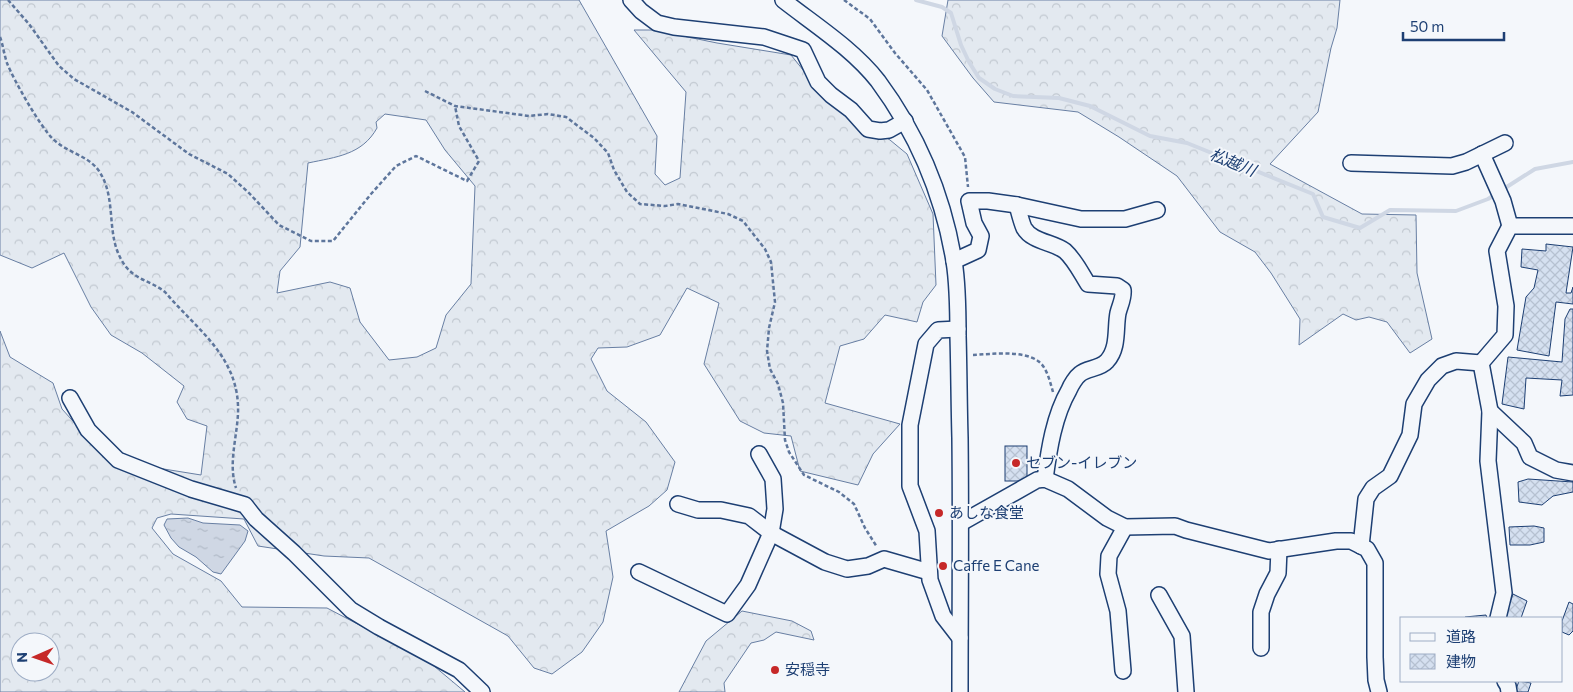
<svg xmlns="http://www.w3.org/2000/svg" width="1573" height="692" font-family="Commissioner,'Noto Sans JP',sans-serif">
	<style>
		.forest { fill: url(#forest-crowns); stroke: #687fa3; fill-rule: evenodd }
		.water { fill: url(#water-ripples); stroke: #687fa3 }
		.lines { fill: none; stroke-linecap: round; stroke-linejoin: round }
		.stream { stroke: #cfd7e4; stroke-width: 4 }
		.building { fill: url(#building-cross-hatch); stroke: #1d3f73 }
		.minor-casing { stroke: #1d3f73; stroke-width: 18 }
		.path { stroke: #5e769c; stroke-width: 2.5; stroke-dasharray: 4 2.5; stroke-linecap: butt }
		.minor { stroke: #f4f7fb; stroke-width: 15 }
		.poi-dot { fill: #c62828; stroke: #f4f7fb; stroke-width: 2 }
		.labels { text-anchor: middle; stroke-width: 4; stroke-linejoin: round; paint-order: stroke }
		.poi-label { font-size: 15px; fill: #1d3f73; stroke: #f4f7fb; text-anchor: start }
		.water-label { font-size: 16px; font-style: italic; fill: #1d3f73; stroke: #f4f7fb }
	</style>
	<defs>
		<pattern id="forest-crowns" width="20" height="18" patternUnits="userSpaceOnUse" patternTransform="scale(1.25)"><rect width="20" height="18" fill="#e3e9f0"/><path d="M2 6a3 3 0 1 1 6 0M12 15a3 3 0 1 1 6 0" fill="none" stroke="#c2c9d1"/></pattern>
		<pattern id="water-ripples" width="26" height="14" patternUnits="userSpaceOnUse" patternTransform="scale(1.25)"><rect width="26" height="14" fill="#cfd7e4"/><path d="M2 4q2-2 4 0t4 0M15 11q2-2 4 0t4 0" fill="none" stroke="#b1bac7"/></pattern>
		<pattern id="building-cross-hatch" width="8" height="8" patternUnits="userSpaceOnUse" patternTransform="scale(1.25)"><rect width="8" height="8" fill="#d5e0f0"/><path d="M0 0l8 8M0 8l8-8" fill="none" stroke="#b6c1d1"/></pattern>
	</defs>
	<rect width="100%" height="100%" fill="#f4f7fb"/>
	<g class="forest">
		<path d="M0,0H579L657,136L655,174L665,185L680,178L686,92L634,30H654L717,43L791,55L828,101L890,140L907,154L933,214L936,285L923,302L917,322L885,315L864,339L840,346L825,403L900,424L873,454L858,485L800,471L791,436L764,433L740,421L704,364L719,303L687,288L660,335L627,347L598,348L591,359L607,391L646,422L675,462L667,490L649,506L606,531L613,577L603,622L582,652L552,674L534,668L508,636L369,558L324,556L258,546L244,519L171,514L157,518L152,528L173,554L221,581L242,607L327,608L428,661L465,692H0V331L10,357L53,383L62,409L108,460L201,475L207,426L187,419L177,402L184,386L142,353L111,335L91,307L64,253L32,268L0,255ZM385,114L426,120L445,150L475,186L471,284L446,315L436,348L417,357L389,360L360,322L350,288L330,282L277,293L280,271L300,247L308,163C336,157 362,155 377,128L376,122ZM20,642H50V672H20Z"/>
		<path d="M948,0H1340L1337,28L1331,48L1318,112L1270,164L1362,214L1416,215L1417,273L1432,339L1410,353L1387,322L1369,317L1356,320L1343,314L1299,345L1300,319L1271,273L1255,252L1220,232L1177,176L1119,137L1078,112L994,102L973,78L942,36Z"/>
		<path d="M742,611L792,621L811,631L814,640L776,632L764,640L751,643L724,683L725,692H679L706,641Z"/>
	</g>
	<path class="water" d="M188,518L203,523L240,525L248,531L245,541L221,574L213,572L196,557L179,547L171,538L164,525L167,519Z"/>
	<g class="lines">
		<g class="stream">
			<path d="M916,0L942,7L951,13L961,45L969,62L979,78L995,89L1013,96L1059,98L1090,106L1150,136L1187,143L1313,194L1323,217L1360,228L1390,210L1456,211L1488,199L1496,194"/>
			<path d="M1502,190L1535,169L1573,162"/>
		</g>
	</g>
	<g class="building">
		<path d="M1546,244L1573,247L1566,293H1571L1573,287V304L1556,302L1549,356L1517,350L1526,297L1534,288L1538,270L1521,267L1522,249L1546,251Z"/>
		<path d="M1570,309H1573V395L1560,396L1562,380L1526,378L1524,409L1502,404L1508,357L1562,362L1565,319Z"/>
		<rect x="1005" y="446" width="22" height="35"/>
		<path d="M1528,479L1573,482V492L1553,496L1542,505L1519,502L1518,482Z"/>
		<path d="M1534,526L1544,528V542L1530,545H1510L1509,527Z"/>
		<path d="M1513,594L1527,601L1521,618H1504Z"/>
		<path d="M1569,602L1573,604V631L1569,635L1562,632V621Z"/>
		<path d="M1486,615L1487,618H1465V617Z"/>
		<path d="M1519,681L1531,683L1528,692H1515Z"/>
	</g>
	<g class="lines">
		<g class="minor-casing">
			<g id="minor">
				<path d="M631,0L641,11L657,23L674,27L764,37L803,50L818,82L831,95L851,110L868,129L880,131L889,130L905,121"/>
				<path d="M783,0C815,25 853,49 878,81C918,135 943,195 954,261C958,285 958,311 958,336C959,370 959,404 960,438C961,523 960,607 960,692"/>
				<path d="M1482,154L1503,201L1510,226"/>
				<path d="M1351,163L1452,166L1466,162L1505,143"/>
				<path d="M1017,205C1019,212 1021,221 1024,228C1032,242 1053,242 1065,251C1075,260 1081,273 1088,284L1117,286L1123,290C1124,298 1120,305 1118,313C1115,328 1119,348 1107,361C1100,369 1087,368 1080,374C1076,377 1071,385 1069,390C1054,416 1049,449 1045,479"/>
				<path d="M954,261L978,250L981,236L974,223L969,201H988L1017,205L1081,219H1125L1157,210"/>
				<path d="M958,329L938,330L926,344L910,425V486L927,531L930,580L943,616L960,638"/>
				<path d="M70,398L88,430L118,460L191,489L245,505L256,519L294,553L351,610L379,627L459,670L482,692"/>
				<path d="M1490,411L1524,443L1530,457L1556,470L1573,473"/>
				<path d="M678,504L698,510H721L749,516L771,533L825,562L847,569L868,566L884,559L929,572"/>
				<path d="M961,523L1037,480L1045,479L1068,489L1107,518L1125,527L1175,526L1186,530L1269,551L1336,541H1351L1367,549L1375,563V657L1376,680L1379,692"/>
				<path d="M1361,546L1366,499L1373,488L1390,476L1410,435L1414,404L1428,380L1442,366L1456,361L1481,363"/>
				<path d="M639,572L727,614L748,585L771,533L775,509L773,479L759,454"/>
				<path d="M1159,595L1182,636L1186,692"/>
				<path d="M1498,618L1504,593L1488,461L1490,411L1481,363L1505,335L1506,306L1497,251L1510,226H1573"/>
				<path d="M1261,648V612L1267,594L1278,573L1279,549"/>
				<path d="M1123,671L1118,611L1108,574L1109,556L1125,527"/>
				<path d="M1505,681L1508,686L1509,692"/>
			</g>
		</g>
		<g class="path">
			<path d="M8,0L29,24L59,66L74,79L132,112L189,154L228,174L249,193L279,225L311,241H333L371,194L396,166L416,156L467,181L479,161L459,126L455,106"/>
			<path d="M844,0L870,19L895,53L927,90L965,157L968,187"/>
			<path d="M0,37C3,45 4,54 7,63C13,79 40,126 52,138C65,152 88,155 99,171C119,201 103,239 127,268C137,280 153,282 165,292C197,330 240,357 238,413C237,438 228,464 236,488"/>
			<path d="M425,91L455,106L529,116L548,114L566,117L594,138L608,153L614,170L627,192L640,204L665,206L678,204L728,214L743,221L765,249L771,262L775,302L769,328L767,351L770,369L778,384L783,403L785,440L789,452L804,475L839,492L854,504L865,528L877,547"/>
			<path d="M973,355C991,354 1023,350 1038,361C1047,367 1050,382 1053,392"/>
		</g>
		<use href="#minor" class="minor"/>
	</g>
	<g class="poi-dot">
		<circle cx="1016" cy="463" r="5"/>
		<circle cx="939" cy="513" r="5"/>
		<circle cx="943" cy="566" r="5"/>
		<circle cx="775" cy="670" r="5"/>
	</g>
	<g class="labels">
		<g class="poi-label">
			<text x="1026" y="468">セブン-イレブン</text>
			<text x="949" y="518">あしな食堂</text>
			<text x="953" y="571">Caffe E Cane</text>
			<text x="785" y="675">安穏寺</text>
		</g>
		<g class="water-label">
			<text transform="translate(1233 162) rotate(22)" y="6">松越川</text>
		</g>
	</g>
	<rect x="1400" y="617" width="162" height="65" fill="#f4f7fb" stroke="#9eadc5"/>
	<rect x="1410" y="633" width="25" height="8" fill="#f4f7fb" stroke="#9eadc5"/>
	<text x="1446" y="642" font-size="15" fill="#1d3f73">道路</text>
	<rect x="1410" y="654" width="25" height="15" fill="url(#building-cross-hatch)" stroke="#9eadc5"/>
	<text x="1446" y="667" font-size="15" fill="#1d3f73">建物</text>
	<g transform="translate(35 657) rotate(268)"><circle r="24" fill="#f4f7fb" stroke="#9eadc5"/>
	<path d="M0-4L9 19L0 12L-9 19Z" fill="#c62828"/>
	<text y="-8" font-size="14" font-weight="bold" text-anchor="middle" fill="#1d3f73">N</text>
	</g>
	<path d="M1403 32v8h101v-8" fill="none" stroke="#1d3f73" stroke-width="2.5"/>
	<text x="1410" y="32" font-size="15" fill="#1d3f73" stroke="#f4f7fb" stroke-width="4" paint-order="stroke">50 m</text>
</svg>
